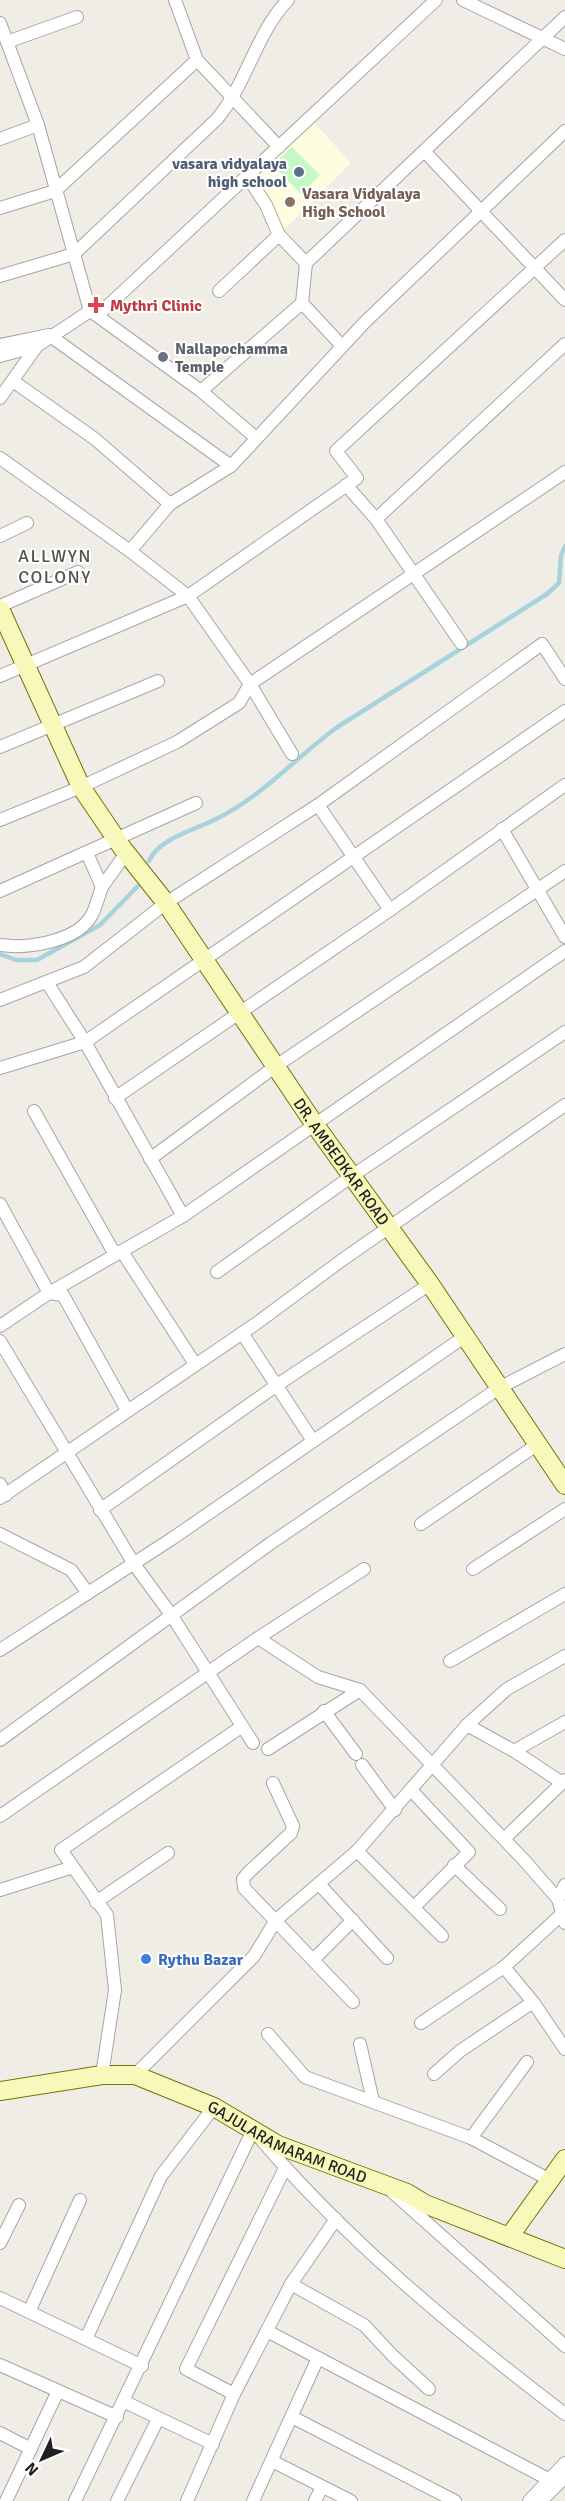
<svg xmlns="http://www.w3.org/2000/svg" width="565" height="2501" font-family="Signika,sans-serif">
	<style>
		.education { fill: #fefde0 }
		.park { fill: #c4f9c5 }
		.lines { fill: none; stroke-linecap: round; stroke-linejoin: round }
		.stream { stroke: #a7d3dd; stroke-width: 4.5 }
		.street-casing { stroke: #a6a6a6; stroke-width: 14 }
		.secondary-casing { stroke: #707607; stroke-width: 20 }
		.street { stroke: #fff; stroke-width: 12 }
		.secondary { stroke: #f8f8bb; stroke-width: 18 }
		.service-dot { fill: #5c6f8a; stroke: #fff; stroke-width: 2 }
		.education-dot { fill: #8d6e63; stroke: #fff; stroke-width: 2 }
		.health-dot { fill: #e0444e; stroke: #fff; stroke-width: 2 }
		.worship-dot { fill: #6b7280; stroke: #fff; stroke-width: 2 }
		.shop-dot { fill: #3f7fe0; stroke: #fff; stroke-width: 2 }
		.labels { text-anchor: middle; stroke-width: 4.5; stroke-linejoin: round; paint-order: stroke }
		.service-label { font-size: 16px; font-weight: bold; fill: #4e5e75; stroke: #fff; text-anchor: end }
		.education-label { font-size: 16px; font-weight: bold; fill: #785e54; stroke: #fff; text-anchor: start }
		.health-label { font-size: 16px; font-weight: bold; fill: #be3a42; stroke: #fff; text-anchor: start }
		.worship-label { font-size: 16px; font-weight: bold; fill: #5b616d; stroke: #fff; text-anchor: start }
		.street-label { font-size: 16px; fill: #1f1f1f; stroke: #fff }
		.shop-label { font-size: 16px; font-weight: bold; fill: #366cbe; stroke: #fff; text-anchor: start }
		.neighbourhood-label { font-size: 18px; letter-spacing: 1.5px; fill: #525252; stroke: #fff }
	</style>
	<rect width="100%" height="100%" fill="#f0ece6"/>
	<path class="education" d="M310,118L351,163L279,235L254,169Z"/>
	<path class="park" d="M292,147L320,175L301,194L273,165Z"/>
	<g class="lines">
		<g class="stream">
			<path d="M149,861C160,837 196,830 218,818C262,796 297,757 336,728L547,594L559,583L561,556L565,546"/>
			<path d="M0,954L16,960H37L100,925L138,886"/>
		</g>
		<g class="street-casing">
			<g id="street">
				<path d="M175,0L197,60L279,147"/>
				<path d="M463,0L565,49"/>
				<path d="M0,23L38,125L90,311L37,346L0,398"/>
				<path d="M7,42L77,17"/>
				<path d="M0,139L38,125"/>
				<path d="M425,152L565,300"/>
				<path d="M247,176L266,205L279,235"/>
				<path d="M0,208L55,191L197,60"/>
				<path d="M0,276L74,254L217,119C247,83 256,33 288,0"/>
				<path d="M219,291L279,235L306,263"/>
				<path d="M302,303L342,346"/>
				<path d="M92,312L201,391L255,437"/>
				<path d="M98,315L436,0"/>
				<path d="M0,345L49,335L231,466"/>
				<path d="M0,356L37,346"/>
				<path d="M13,381L95,439L170,504L130,551L188,596L250,684L292,754"/>
				<path d="M201,391L302,303L306,263L565,17"/>
				<path d="M0,458L130,551"/>
				<path d="M346,485L376,519L461,643"/>
				<path d="M170,504L231,466L365,322L565,131"/>
				<path d="M376,519L565,344"/>
				<path d="M0,536L27,523"/>
				<path d="M0,606L78,572"/>
				<path d="M0,676L188,596L357,478L336,451L565,240"/>
				<path d="M0,747L158,681"/>
				<path d="M318,805L390,910"/>
				<path d="M0,820L81,787L177,742L239,703L250,684L565,472"/>
				<path d="M502,829L565,937"/>
				<path d="M87,853L102,887L126,853"/>
				<path d="M0,891L196,803"/>
				<path d="M0,945C26,949 74,942 90,918C96,909 98,897 102,887"/>
				<path d="M48,984L85,1042L183,1216"/>
				<path d="M0,1000L84,967L166,903L318,805L542,644L565,679"/>
				<path d="M0,1068L85,1042L565,711"/>
				<path d="M115,1098L390,910L565,785"/>
				<path d="M34,1111L113,1251L123,1253L195,1364"/>
				<path d="M150,1159L276,1066L565,871"/>
				<path d="M0,1204L49,1293L63,1295L127,1410"/>
				<path d="M217,1272L352,1176L565,1032"/>
				<path d="M0,1326L49,1293L183,1216L565,951"/>
				<path d="M242,1333L313,1441"/>
				<path d="M0,1341L134,1564L172,1616L253,1743"/>
				<path d="M0,1484L6,1495"/>
				<path d="M0,1498L257,1323L342,1260L565,1105"/>
				<path d="M100,1510L277,1385L430,1284"/>
				<path d="M421,1524L538,1444"/>
				<path d="M0,1534L71,1570L88,1593"/>
				<path d="M473,1569L565,1509"/>
				<path d="M258,1638L318,1677L360,1690L523,1859L558,1899L565,1923"/>
				<path d="M0,1650L173,1538L464,1337"/>
				<path d="M450,1661L565,1594"/>
				<path d="M324,1711L356,1754"/>
				<path d="M467,1725L514,1751L561,1782"/>
				<path d="M0,1740L271,1543L499,1388L565,1354"/>
				<path d="M268,1749L360,1690"/>
				<path d="M514,1751L565,1722"/>
				<path d="M362,1765L395,1810"/>
				<path d="M273,1783L293,1826L291,1833L248,1873L243,1879L244,1888L353,2002"/>
				<path d="M412,1791L469,1852L414,1907"/>
				<path d="M0,1816L258,1638L364,1569"/>
				<path d="M505,1838L565,1780"/>
				<path d="M357,1851L442,1936"/>
				<path d="M454,1865L500,1909"/>
				<path d="M319,1884L387,1958"/>
				<path d="M0,1890L73,1867"/>
				<path d="M558,1899L565,1885"/>
				<path d="M96,1902L168,1853"/>
				<path d="M314,1959L353,1920"/>
				<path d="M504,1967L533,2002L565,2049"/>
				<path d="M421,2023L504,1967L562,1914"/>
				<path d="M268,2034L305,2077L471,2138L548,2179"/>
				<path d="M360,2044L373,2101"/>
				<path d="M434,2074L460,2051L533,2002"/>
				<path d="M102,2075L115,1990L107,1915L61,1850L241,1727"/>
				<path d="M135,2075L254,1956L276,1920L357,1851L467,1725L507,1689L565,1656"/>
				<path d="M471,2138L527,2062"/>
				<path d="M389,2189L565,2346"/>
				<path d="M0,2243L19,2205"/>
				<path d="M291,2284L364,2325L393,2356L429,2389"/>
				<path d="M0,2298L142,2366"/>
				<path d="M29,2312L80,2200"/>
				<path d="M267,2331L548,2479"/>
				<path d="M86,2339L161,2176L214,2107"/>
				<path d="M0,2365L117,2417"/>
				<path d="M234,2394L186,2369L285,2168"/>
				<path d="M125,2402L213,2444"/>
				<path d="M292,2417L455,2501"/>
				<path d="M0,2433L31,2449"/>
				<path d="M272,2461L351,2501"/>
				<path d="M6,2501L58,2391"/>
				<path d="M75,2501L253,2130C341,2236 456,2331 565,2414"/>
				<path d="M117,2501L158,2419"/>
				<path d="M187,2501L234,2394L291,2284L336,2219"/>
				<path d="M253,2501L318,2358"/>
				<path d="M315,2501L322,2487"/>
				<path d="M529,2501L565,2463"/>
				<path d="M541,2501L565,2477"/>
			</g>
		</g>
		<g class="secondary-casing">
			<g id="secondary">
				<path id="s1" d="M0,609L81,787L123,849L166,903L315,1125L430,1284L565,1485"/>
				<path id="s2" d="M0,2091L102,2075H135L214,2107L278,2145L407,2193L425,2204L565,2259"/>
				<path d="M509,2237L565,2159"/>
			</g>
		</g>
		<use href="#street" class="street"/>
		<use href="#secondary" class="secondary"/>
	</g>
	<circle class="service-dot" cx="299" cy="172" r="6"/>
	<circle class="education-dot" cx="290" cy="202" r="6"/>
	<path class="health-dot" d="M93 296h6v6h6v6h-6v6h-6v-6h-6v-6h6z"/>
	<circle class="worship-dot" cx="163" cy="357" r="6"/>
	<circle class="shop-dot" cx="146" cy="1959" r="6"/>
	<g class="labels">
		<g class="service-label">
			<text x="287" y="169">vasara vidyalaya<tspan x="287" dy="18">high school</tspan></text>
		</g>
		<g class="education-label">
			<text x="302" y="199">Vasara Vidyalaya<tspan x="302" dy="18">High School</tspan></text>
		</g>
		<g class="health-label">
			<text x="110" y="311">Mythri Clinic</text>
		</g>
		<g class="worship-label">
			<text x="175" y="354">Nallapochamma<tspan x="175" dy="18">Temple</tspan></text>
		</g>
		<g class="street-label">
			<text dy="6" stroke="none"><textPath href="#s1" startOffset="652">DR. AMBEDKAR ROAD</textPath></text>
			<text dy="6" stroke="none"><textPath href="#s2" startOffset="303">GAJULARAMARAM ROAD</textPath></text>
		</g>
		<g class="shop-label">
			<text x="158" y="1965">Rythu Bazar</text>
		</g>
		<g class="neighbourhood-label">
			<text x="55" y="562">ALLWYN<tspan x="55" dy="21">COLONY</tspan></text>
		</g>
	</g>
	<g transform="translate(42 2459) rotate(226)" stroke="#ffffff" stroke-width="4.5" paint-order="stroke">
	<path d="M0-4.5L10 22L0 15L-10 22Z" fill="#1f1f1f"/>
	<text y="-9" font-size="16" font-weight="bold" text-anchor="middle" fill="#1f1f1f">N</text>
	</g>
</svg>
